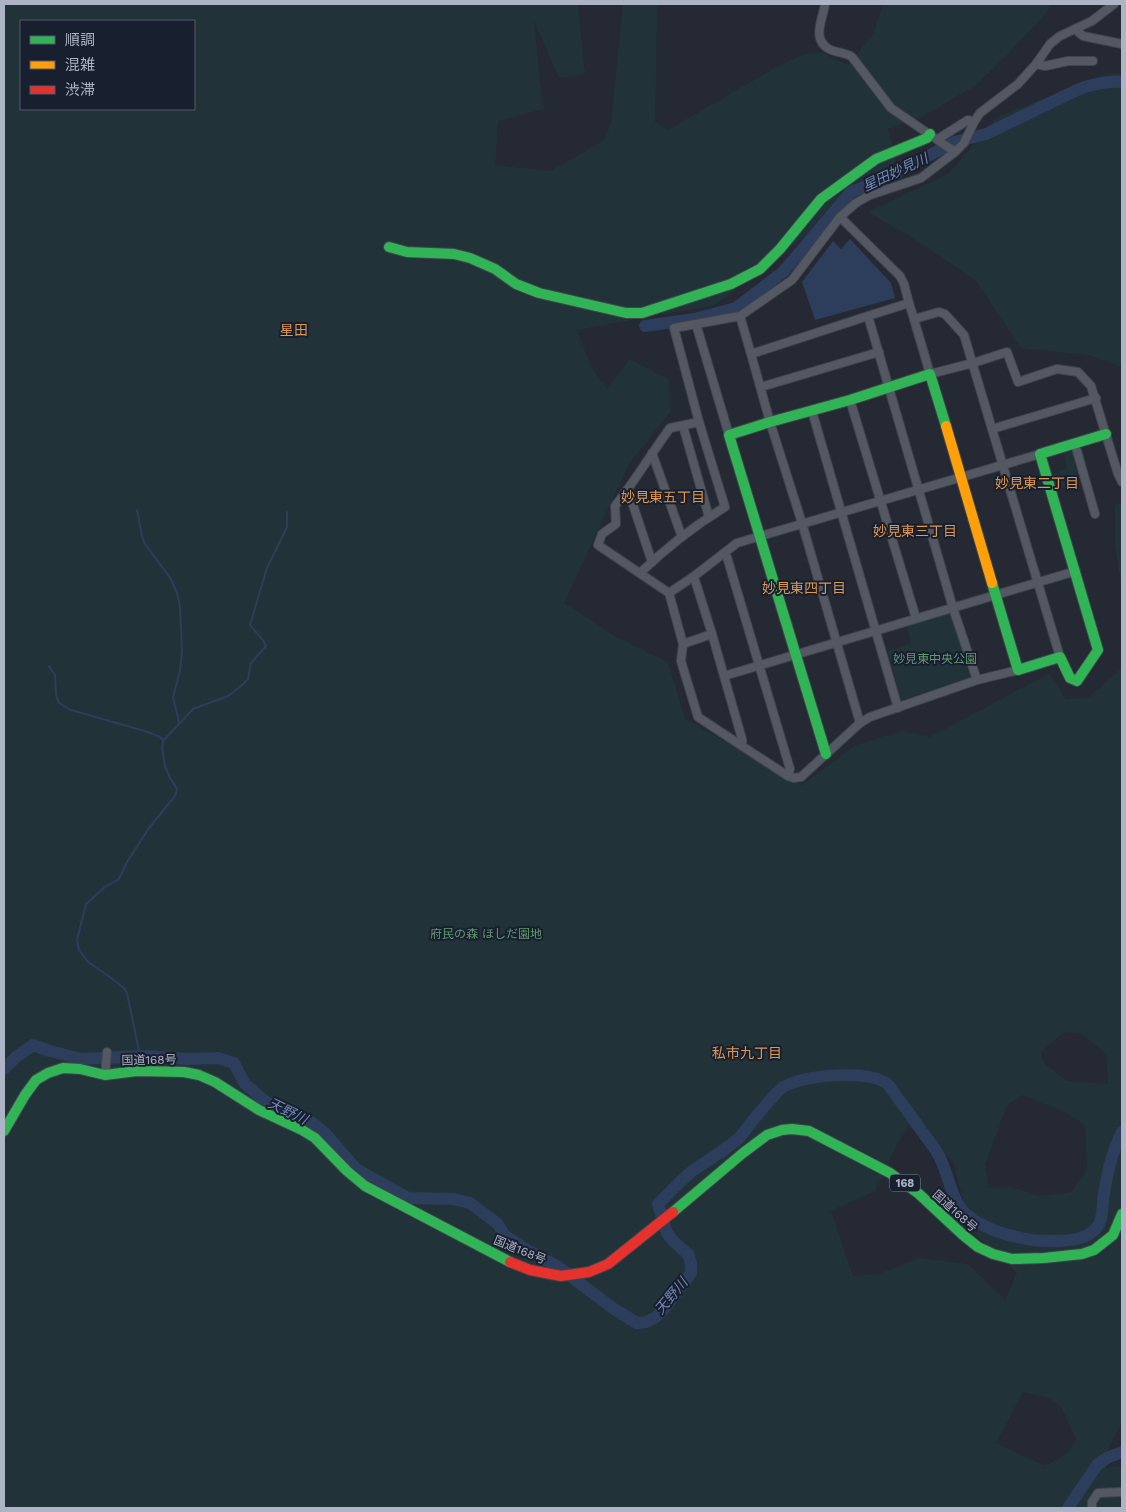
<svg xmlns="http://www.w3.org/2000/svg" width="1126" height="1512" font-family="'Work Sans','Noto Sans JP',sans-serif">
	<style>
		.green { fill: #213339; fill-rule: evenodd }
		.water { fill: #2d3d5c }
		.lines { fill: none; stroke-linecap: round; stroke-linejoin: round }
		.stream { stroke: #2d3d5c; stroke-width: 2 }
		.river { stroke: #2d3d5c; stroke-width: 12 }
		.street-casing { stroke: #40444b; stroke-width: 10 }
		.fast-casing { stroke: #40444b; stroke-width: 12 }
		.slow-casing { stroke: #40444b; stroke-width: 12 }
		.jam-casing { stroke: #40444b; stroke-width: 12 }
		.street { stroke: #545862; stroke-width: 8 }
		.fast { stroke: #30b455; stroke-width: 10 }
		.slow { stroke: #ff9f0a; stroke-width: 10 }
		.jam { stroke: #e5322d; stroke-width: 10 }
		.labels { text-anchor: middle; stroke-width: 4; stroke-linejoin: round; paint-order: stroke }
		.shield { fill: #181f2e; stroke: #808798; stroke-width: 1 }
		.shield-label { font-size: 11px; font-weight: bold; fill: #acb4c6 }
		.park-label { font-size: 12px; fill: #629972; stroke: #181f2e }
		.street-label { font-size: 12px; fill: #acb4c6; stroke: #181f2e }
		.water-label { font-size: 14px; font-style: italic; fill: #7187b2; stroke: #181f2e }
		.neighbourhood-label { font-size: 14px; fill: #dd9851; stroke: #181f2e }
	</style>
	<rect width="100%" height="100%" fill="#242933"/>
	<g class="green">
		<path d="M4,4H578L585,74L559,78L534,21L543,109L498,121L495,165L550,171L605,140L611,122L623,4H657L655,122L668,130L773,69L804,54L823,53L848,65L873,34L883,4H1051L1048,11L1006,56L976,85L922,117L888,129L897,165L715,305L577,330L591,366L607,389L630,359L669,379L671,411L629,464L564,603L613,635L668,662L685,719L802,785L854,746L902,731L930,737L1050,673L1065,699L1088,698L1122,668V1422L1109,1447L1107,1468L1122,1466V1508H4ZM21,21H194V109H21ZM1064,1032L1082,1034L1106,1054L1108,1084L1067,1081L1044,1063L1041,1052ZM1023,1095L1065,1112L1085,1125L1087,1168L1072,1192L1039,1196L1011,1187L989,1188L985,1164L1007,1105ZM908,1126L953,1161L971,1230L1017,1273L1005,1300L968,1264L918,1258L879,1274L853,1276L831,1211L875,1191L898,1143ZM1023,1392L1050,1398L1061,1407L1076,1439L1068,1453L1045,1466L996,1443Z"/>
		<path d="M1108,73L1122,74V367L1089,355L1021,348L976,281L918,241L868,212L948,174L997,117Z"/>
		<path d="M1073,451L1079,483L1057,490L1052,474L1067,469L1064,453Z"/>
		<path d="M1122,503V588L1115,546V505Z"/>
		<path d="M951,613L970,677L901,700L888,651L911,643L907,626Z"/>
	</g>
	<path class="water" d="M850,239L891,283L895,298L815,320L802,282L833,241L841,249Z"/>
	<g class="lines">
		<g class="stream">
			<path d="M137,510L142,536L145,544L171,579L177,593L180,606L182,651L180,671L173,697L179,722"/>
			<path d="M49,666L55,675L56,695L59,703L71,710L148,732L160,737L163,740"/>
			<path d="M140,1056L127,993L124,988L110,977L88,962L79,950L77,940L86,904L105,887L119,879L127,862L149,828L175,796L177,789L170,778L165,766L162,749L163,741L193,709L228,696L241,686L248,679L251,663L266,646C263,638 255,632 250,625L267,568L287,527V512"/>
		</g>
		<g class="river">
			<path d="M645,326L694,319L736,308L783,272L851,192L882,180L955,142L986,134L1077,90C1092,84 1107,81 1122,82"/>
			<path d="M4,1069L16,1057L33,1045L50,1051L81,1059L147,1056L187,1059L218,1058L234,1063L245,1084L266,1102L313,1123L325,1133L356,1169L408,1198L454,1199L470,1203L498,1224L504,1235L527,1250L557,1266L614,1309L637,1323L646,1322L656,1317L664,1309L691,1273V1263L688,1254L674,1242L667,1233L658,1204C669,1194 680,1181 691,1172C707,1160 725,1151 740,1137C745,1131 749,1125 754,1119C761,1111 777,1090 785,1086C808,1075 862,1070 885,1082C890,1085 893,1092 897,1097C906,1109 915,1121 923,1133C929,1141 936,1149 940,1158C949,1176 951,1199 965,1213C985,1232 1027,1242 1053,1241C1069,1241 1088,1240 1098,1226C1104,1216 1102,1204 1104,1193C1108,1171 1112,1151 1122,1132"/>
			<path d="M1068,1508L1097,1465L1107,1458L1122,1452"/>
		</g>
		<g class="street-casing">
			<g id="street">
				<path d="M825,4C823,19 811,39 829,49C836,53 845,52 852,57L891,108L955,152"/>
				<path d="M1075,29L1083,36L1122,44"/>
				<path d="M1036,64L1045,66L1068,61H1093"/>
				<path d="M938,139L968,120L974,122"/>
				<path d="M840,217L900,276L904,284L909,303"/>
				<path d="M740,316L792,280L840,217L856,203L870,195L921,178L955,152L964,143L974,122L980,113L1018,84L1036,64L1050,44L1060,36L1092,21L1114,4"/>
				<path d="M914,319L909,303L868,316L953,608L977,680"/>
				<path d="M696,324L729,435"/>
				<path d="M751,354L770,422L802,523L860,723"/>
				<path d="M761,387L879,352"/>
				<path d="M850,400L916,618"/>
				<path d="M812,411L898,708"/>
				<path d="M683,426L709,517"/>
				<path d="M992,429L964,335L945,314L939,312L914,319L930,374L973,363L1007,352L1018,382L1057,369L1078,372L1091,386L1118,474L1122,482"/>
				<path d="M1075,444L1095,514"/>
				<path d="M652,453L682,537"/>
				<path d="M628,490L652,562"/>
				<path d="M723,554L727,557L790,769L788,776"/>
				<path d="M640,573C666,548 694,526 725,507L699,422"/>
				<path d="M693,577L737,543L1040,454"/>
				<path d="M669,593L693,577L695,580L712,634"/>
				<path d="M683,644L712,634L724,676"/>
				<path d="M1060,657L992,429L1096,398"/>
				<path d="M1018,670L977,680L870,717L860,723L801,777L794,778L788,776L742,746V739L724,676L1076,571"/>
				<path d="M742,746L698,717L681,661L683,644L669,593L598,545L602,534L616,524L615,506C635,481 651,454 670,428L699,422L674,328L740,316L751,354L868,316"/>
				<path d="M105,1075L107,1052"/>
				<path d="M1092,1508V1502L1098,1493L1122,1492"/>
			</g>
		</g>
		<g class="fast-casing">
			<g id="fast">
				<path d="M389,247L407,252L454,254L470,258L495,269L516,284L539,293L626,313H642L731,284L760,269L780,249L821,199L876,159L927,138L930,134"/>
				<path d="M992,583L1018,670L1060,657L1070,678L1077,681L1098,650L1040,454L1106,434"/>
				<path d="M826,754L729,435L770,422L850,400L930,374L946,426"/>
				<path d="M4,1131L25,1095L36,1080L48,1073L63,1068L80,1069L105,1075L137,1071L184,1072L199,1075L215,1082L259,1110L302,1130L315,1138L347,1171L365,1186L510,1262"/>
				<path d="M673,1212L743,1153L767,1135L782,1130L792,1129L809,1131L890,1173L919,1194L963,1235L978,1247L993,1254L1012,1259L1044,1258L1082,1254L1094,1250L1113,1235L1122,1214"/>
			</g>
		</g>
		<g class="slow-casing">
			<path id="slow" d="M946,426L992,583"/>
		</g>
		<g class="jam-casing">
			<path id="jam" d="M510,1262L530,1270L561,1276L589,1272L608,1264L673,1212"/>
		</g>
		<use href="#street" class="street"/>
		<use href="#fast" class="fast"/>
		<use href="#slow" class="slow"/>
		<use href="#jam" class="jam"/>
	</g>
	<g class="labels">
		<rect class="shield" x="890" y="1174.5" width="30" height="17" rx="4"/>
		<g class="shield-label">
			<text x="905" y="1187">168</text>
		</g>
		<g class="park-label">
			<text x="935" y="663">妙見東中央公園</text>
			<text x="486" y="938">府民の森 ほしだ園地</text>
		</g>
		<g class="street-label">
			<text transform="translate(149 1060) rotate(-1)" y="4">国道168号</text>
			<text transform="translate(955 1211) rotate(42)" y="4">国道168号</text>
			<text transform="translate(520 1250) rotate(22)" y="4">国道168号</text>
		</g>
		<g class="water-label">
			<text transform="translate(895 172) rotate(-25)" y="5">星田妙見川</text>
			<text transform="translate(288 1111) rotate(26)" y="5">天野川</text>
			<text transform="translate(671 1296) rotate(-50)" y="5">天野川</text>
		</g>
		<g class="neighbourhood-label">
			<text x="294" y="335">星田</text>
			<text x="1037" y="488">妙見東二丁目</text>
			<text x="663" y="502">妙見東五丁目</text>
			<text x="915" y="536">妙見東三丁目</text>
			<text x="804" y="593">妙見東四丁目</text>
			<text x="747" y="1058">私市九丁目</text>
		</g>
	</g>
	<rect width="1126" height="1512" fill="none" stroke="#acb4c6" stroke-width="10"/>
	<rect x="20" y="20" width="175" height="90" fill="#181f2e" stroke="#535b6b"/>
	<rect x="30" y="36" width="25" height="8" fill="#30b455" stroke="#535b6b"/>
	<text x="65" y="45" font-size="15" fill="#acb4c6">順調</text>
	<rect x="30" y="61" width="25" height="8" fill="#ff9f0a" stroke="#535b6b"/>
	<text x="65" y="70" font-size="15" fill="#acb4c6">混雑</text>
	<rect x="30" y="86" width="25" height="8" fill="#e5322d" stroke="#535b6b"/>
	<text x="65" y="95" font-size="15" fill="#acb4c6">渋滞</text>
</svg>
